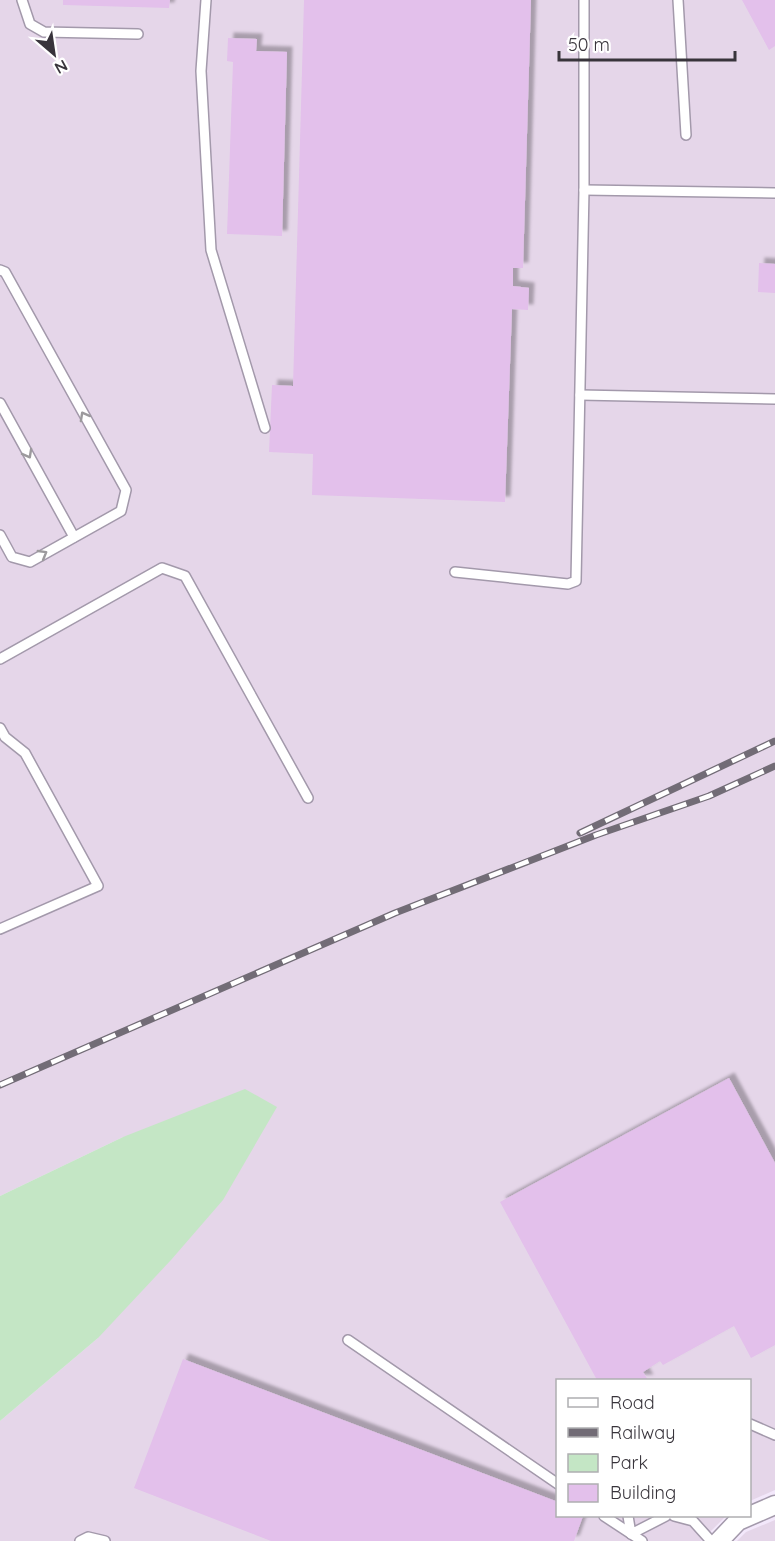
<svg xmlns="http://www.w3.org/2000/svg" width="775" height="1541" font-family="Quicksand,sans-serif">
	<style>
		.industrial { fill: #e5d6e9 }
		.green { fill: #c4e6c5 }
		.building { fill: #e3c0eb; filter: url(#shadow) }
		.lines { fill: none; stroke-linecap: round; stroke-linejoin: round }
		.lane-casing { stroke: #a399ab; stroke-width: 12 }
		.street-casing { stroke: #a399ab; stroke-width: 21 }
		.lane { stroke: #fff; stroke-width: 9 }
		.street { stroke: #fff; stroke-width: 18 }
		.rail-casing { stroke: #726c76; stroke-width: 7 }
		.rail { stroke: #fff; stroke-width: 4.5; stroke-dasharray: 14; stroke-linecap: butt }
		.oneway { stroke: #9c9a9d }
	</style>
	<defs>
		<filter id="shadow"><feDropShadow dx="5.5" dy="-5.5" stdDeviation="1.5" flood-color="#0004"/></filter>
	</defs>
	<rect width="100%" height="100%" fill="#f3e8fb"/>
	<g class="industrial">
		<path d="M0,0H775V1490L750,1501V1380H558V1516H726L701,1541H0V1421L98,1338L123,1137L0,1196Z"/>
		<path d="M775,1520V1541H737L746,1532Z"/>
	</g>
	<path class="green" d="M245,1089L277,1107L223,1200L171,1260L98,1338L0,1421V1196L123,1137Z"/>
	<g class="building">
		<path d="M63,0H170L169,8L63,5Z"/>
		<path d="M304,0H531L523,268H513V286L529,288L528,310L512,309L505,502L312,495L313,454L269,452L272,385L293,386Z"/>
		<path d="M742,0H775V46L769,50Z"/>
		<path d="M228,38L257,39L256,51L287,52L282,236L227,234L233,62L227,61Z"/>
		<path d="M759,263L775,264V293L758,292Z"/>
		<path d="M729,1078L775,1163V1345L751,1358L734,1326L663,1365L660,1361L643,1372L648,1380H597L500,1202Z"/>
		<path d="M183,1359L558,1502V1516H583L574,1541H271L134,1488Z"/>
	</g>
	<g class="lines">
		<g class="lane-casing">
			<g id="lane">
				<path d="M22,0L30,24L44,32L138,34"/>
				<path d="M206,0L201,71L211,250L265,428"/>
				<path d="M678,0L686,135"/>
				<path d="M584,190L775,193"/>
				<path d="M0,270L5,272L126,490L121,511L30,562L12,557L0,535"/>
				<path d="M580,395L775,399"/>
				<path d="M0,403L74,537"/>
				<path d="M455,572L568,584L576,581L584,190V0"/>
				<path d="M0,659L162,568L185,576L308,798"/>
				<path d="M0,728L5,737L25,753L98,886L0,929"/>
				<path d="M348,1340L558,1484"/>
				<path d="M750,1424L775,1435"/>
				<path d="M604,1516L642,1541"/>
				<path d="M628,1516L631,1534L666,1516"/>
				<path d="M674,1516L693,1521L711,1541"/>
				<path d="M80,1541L88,1537L105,1541"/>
			</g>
		</g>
		<g class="street-casing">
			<path id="street" d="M719,1541L738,1521L775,1505"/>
		</g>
		<use href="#lane" class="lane"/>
		<use href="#street" class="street"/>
		<g class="rail-casing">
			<g id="rail">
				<path d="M580,833L775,741"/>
				<path d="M0,1085L395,913L596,835L709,796L775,766"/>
			</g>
		</g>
		<use href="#rail" class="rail"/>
	</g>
	<defs><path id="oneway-chevron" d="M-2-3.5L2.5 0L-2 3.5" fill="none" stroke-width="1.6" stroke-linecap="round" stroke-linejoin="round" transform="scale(1.5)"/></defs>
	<g class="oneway">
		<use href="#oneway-chevron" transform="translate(84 416) rotate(-119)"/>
		<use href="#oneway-chevron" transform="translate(28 454) rotate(61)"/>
		<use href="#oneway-chevron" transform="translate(43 554) rotate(-30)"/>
	</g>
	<rect x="556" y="1379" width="195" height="138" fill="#ffffff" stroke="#afaeb1" stroke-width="1.5"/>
	<rect x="568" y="1398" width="30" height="9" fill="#ffffff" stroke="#afaeb1" stroke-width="1.5"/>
	<text x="610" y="1409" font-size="18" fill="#38343b">Road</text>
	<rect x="568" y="1428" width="30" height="9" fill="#726c76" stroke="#afaeb1" stroke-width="1.5"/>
	<text x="610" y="1439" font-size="18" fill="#38343b">Railway</text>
	<rect x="568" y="1454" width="30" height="18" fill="#c4e6c5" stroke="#afaeb1" stroke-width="1.5"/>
	<text x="610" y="1469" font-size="18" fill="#38343b">Park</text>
	<rect x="568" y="1484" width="30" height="18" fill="#e3c0eb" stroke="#afaeb1" stroke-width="1.5"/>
	<text x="610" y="1499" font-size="18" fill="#38343b">Building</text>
	<g transform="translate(54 54) rotate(151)" stroke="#ffffff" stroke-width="4.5" paint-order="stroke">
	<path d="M0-4.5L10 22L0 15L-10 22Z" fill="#38343b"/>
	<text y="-9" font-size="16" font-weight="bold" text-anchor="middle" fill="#38343b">N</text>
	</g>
	<path d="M559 51v9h176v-9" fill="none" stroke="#38343b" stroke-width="3"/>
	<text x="568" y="51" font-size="18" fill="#38343b" stroke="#ffffff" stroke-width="4.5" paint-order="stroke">50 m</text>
</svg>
